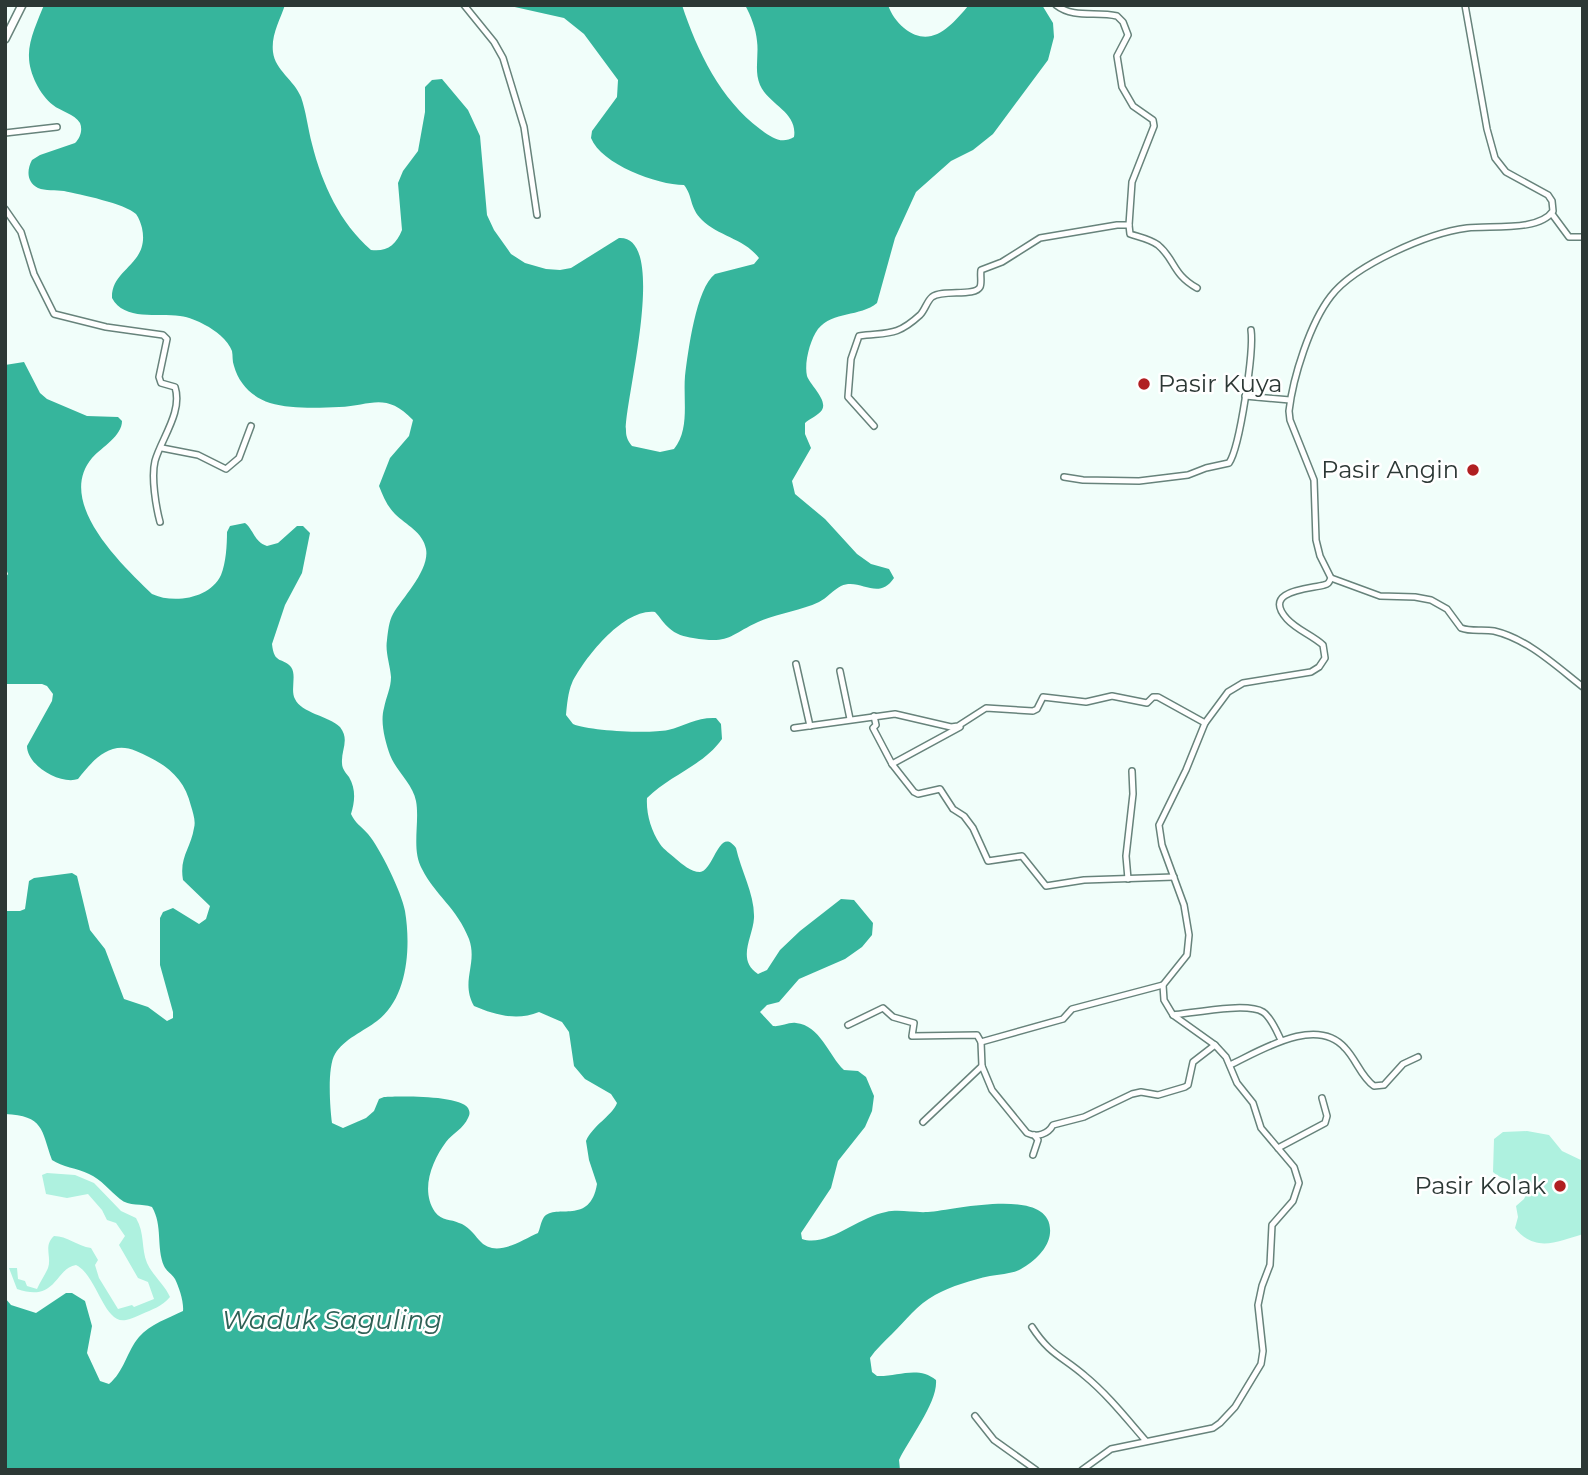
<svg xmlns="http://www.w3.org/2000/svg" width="1588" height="1475" font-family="Montserrat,sans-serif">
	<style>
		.green { fill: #aef1df }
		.water { fill: #36b59c }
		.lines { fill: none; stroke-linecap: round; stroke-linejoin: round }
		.minor-casing { stroke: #67837b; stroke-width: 8 }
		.secondary-casing { stroke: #67837b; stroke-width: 10 }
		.minor { stroke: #fff; stroke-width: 5 }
		.secondary { stroke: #fff; stroke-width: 7 }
		.poi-dot { fill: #b01f21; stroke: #fff; stroke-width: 2.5 }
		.labels { text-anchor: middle; stroke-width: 5; stroke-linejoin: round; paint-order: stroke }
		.poi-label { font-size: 24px; fill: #2c3835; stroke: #fff; text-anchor: end }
		.water-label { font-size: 26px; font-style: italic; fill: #2f6156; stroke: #fff }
	</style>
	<rect width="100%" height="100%" fill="#f1fefa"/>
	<g class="green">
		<path d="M1527,1131L1549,1135L1562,1151L1583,1161V1234C1557,1242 1535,1253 1515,1228L1518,1217L1516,1206L1524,1199L1529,1189C1518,1179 1503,1182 1493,1172L1494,1139L1503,1132Z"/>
		<path d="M47,1173L75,1175L94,1183L121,1211L136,1218C145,1233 141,1248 147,1263C153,1276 165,1285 170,1297C161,1307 153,1309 142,1314C137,1316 131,1319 126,1320C104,1325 97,1275 76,1265C55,1268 57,1303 17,1289L9,1268H17L18,1279L25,1281L27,1286L37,1289C40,1282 45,1275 48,1268C52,1257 43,1246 54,1236C67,1236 77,1246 91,1248L98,1260L95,1265L99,1278L118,1309L132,1305L134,1307L154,1299L148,1282L138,1278L119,1245L125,1236L116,1223L107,1220L102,1210L88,1194L67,1198L46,1194L42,1175Z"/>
	</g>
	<path class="water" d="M44,5H285C280,20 271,35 273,52C275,70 294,80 301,97C306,111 308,129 312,144C322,184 340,223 371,250C387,252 396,245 402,230L398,183L403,171L418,151L425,112V87L432,80L442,79L468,110L480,136L487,215L494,230L511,254L525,263L546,269L560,270L571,268L619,238C670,235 624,403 626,431C626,437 628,441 632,446L660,452L674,449C690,429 683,401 685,376C688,352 696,288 715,274L754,264L759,258C745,239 718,236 702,220C689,207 693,196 684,185C657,185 601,164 591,138L592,131L617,97L618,80L584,34L564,18L506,5H682C697,51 721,100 760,129C771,137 781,145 794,137C798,112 769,105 760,85C754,71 759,56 757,41C756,29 751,16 745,5H888C891,14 897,22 904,28C931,50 951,26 969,5H1042L1053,23L1054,37L1048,60L993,134L973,150L951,161L916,192L895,238L877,303C860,317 833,311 818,329C810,340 804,363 807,376C810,385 828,400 822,410C819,415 809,419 805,423V434L811,448L792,481L795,494L825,519L857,554L871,564L889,569L894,578C878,602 860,577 841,586C833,590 827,598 819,602C800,611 778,613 758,622C728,636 730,644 693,638C685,637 675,634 669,628C664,624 660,617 655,612C624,608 585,657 572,683C568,692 567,705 566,715L573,724C589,731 649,734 668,730C685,726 697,717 716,718L721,724L722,739C703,766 670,775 647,798C646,813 651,831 660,844C664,850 671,854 676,859C682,864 691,872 700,872C714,871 719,825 736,848C741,871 755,895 754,918C753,937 736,960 758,974L767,970L780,950L800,931L841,899L854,900L873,923L872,935L862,947L845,959L799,979L779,1002L767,1005L760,1012L773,1026C781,1027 788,1022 796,1023C820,1025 829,1056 844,1070L858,1071L866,1077L874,1096L872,1111L865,1127L838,1161L831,1188L801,1233L802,1239C827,1248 860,1216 886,1212C899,1209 914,1213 928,1212C954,1210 1054,1185 1050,1233C1049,1248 1034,1262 1021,1269C1012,1274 1000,1274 990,1276C971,1280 952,1286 935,1295C917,1305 906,1320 892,1334C884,1342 876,1349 870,1358L872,1372L877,1376C897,1377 918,1365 936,1380C938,1402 909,1439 899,1460L900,1470H5V1298L11,1305L36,1313L66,1293H72L85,1301L92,1326L87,1353L100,1381L109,1384C124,1372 127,1351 139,1337C150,1324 169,1318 183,1311C184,1302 179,1287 175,1279C172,1274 167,1272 164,1266C156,1247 163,1226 152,1207C142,1203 129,1207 120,1199C110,1191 101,1179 89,1174C77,1168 62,1167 52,1160C41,1129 44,1116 5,1114V911H20L25,909L29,881L34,878L72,873L77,876L90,930L105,949L124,999L148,1007L167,1021L173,1018V1012L160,965V918L163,912L173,908L199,924L206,919L210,906L183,880C179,857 191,848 194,828C196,821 193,813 191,806C184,776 164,763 136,751C110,740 93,760 78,779C61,785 27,766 27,746L52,701L53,694L47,686L42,684H5V578L8,574L5,566V365L24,362L40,393L47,399L87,416L118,417L122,421C122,436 102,447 92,458C55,502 122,565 152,594C173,604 210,599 221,575C226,563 227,545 227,532L230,526L245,523C254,530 254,542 267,546L278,543L297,526H303L310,533L302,573L285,605L272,644C274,665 283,657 291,667C297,675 290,690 295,699C301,713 329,716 340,727C350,740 341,750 342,763C342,769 346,773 349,777C356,789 355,801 351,814C355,823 361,826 368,834C380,848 402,893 405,911C411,947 408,998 377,1021C364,1031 344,1039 335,1054C327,1067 330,1108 332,1123L343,1128L366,1118L374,1111L379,1099L384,1097C399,1096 460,1095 468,1108C470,1112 470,1114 468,1118C464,1128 452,1134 446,1142C432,1161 420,1190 435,1212C442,1221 451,1219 459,1223C467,1225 474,1234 479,1240C495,1259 520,1241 538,1233C540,1229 541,1221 544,1217C556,1203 590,1226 597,1184L589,1160L586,1141C593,1125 612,1116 617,1103L611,1094L585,1079L574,1066L569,1032L562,1022L539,1012C517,1021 495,1015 474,1006C460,981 478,964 469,939C457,908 435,895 422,869C411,850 420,822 416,801C413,784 396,771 390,755C385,741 380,722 384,708C386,697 391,688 391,677C390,664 385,652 387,640C388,631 389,621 393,614C403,597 430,570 426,549C423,532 406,525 395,514C387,506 383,496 379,486L390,458L409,436L413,420C385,391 371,406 339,407C318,408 290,409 270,403C252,397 239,384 234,366C232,361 233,356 232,351C228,340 215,330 205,325C198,321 189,317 180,316C158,313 124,321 112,298C111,268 150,265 142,228C141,224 139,218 136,214C126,204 79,194 64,191C56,190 45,191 38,188C26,182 27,169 32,160L40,155L75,143C80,138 83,130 80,123C75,114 60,111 53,105C40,95 29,73 29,57C28,41 38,20 44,5Z"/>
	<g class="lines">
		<g class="minor-casing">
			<g id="minor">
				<path d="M464,5L494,42L503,58L524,127L537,215"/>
				<path d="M5,133L57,127"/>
				<path d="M5,209L21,232L34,274L54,314L106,327L163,335L167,339L159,377L161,383L175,387C183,412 161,439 155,461C151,477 156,507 160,522"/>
				<path d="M1552,214L1569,237H1583"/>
				<path d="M1129,225L1130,234C1139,237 1150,239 1158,245C1175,259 1172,274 1197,288"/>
				<path d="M1245,396L1290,400"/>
				<path d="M874,426L848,397L851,359L859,336C888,332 896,337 920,315C925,310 927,301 932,297C943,289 975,297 980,287C982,283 980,275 981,270L1002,262L1040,238L1117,225H1129L1132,182L1154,126L1153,120L1133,106L1122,87L1117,56L1128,35L1123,22L1117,16C1096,11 1074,19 1056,5"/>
				<path d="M162,448L198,455L226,469L239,458L251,426"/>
				<path d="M1064,477L1083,480L1139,481L1188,475L1206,468L1229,463C1240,447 1254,351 1251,330"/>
				<path d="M1331,578L1380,596L1415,597L1431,600L1447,609L1461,628C1471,632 1483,629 1494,631C1528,639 1556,666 1583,687"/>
				<path d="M796,664L810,726"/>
				<path d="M840,671L850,719"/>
				<path d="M874,716L876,725L873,728L892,764L914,792L918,794L940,789L953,809L964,816L973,828L988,861L1022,856L1046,886L1084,880L1174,877"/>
				<path d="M794,728L895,714L951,727L958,726L986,708L1033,711L1037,709L1043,697L1086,702L1112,696L1147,703L1153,697H1158L1205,723"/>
				<path d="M892,764L960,727"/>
				<path d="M1128,879L1126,856L1133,794L1132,771"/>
				<path d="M1173,1015C1193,1013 1247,1002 1263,1012C1271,1017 1277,1032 1281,1040"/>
				<path d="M848,1025L883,1008L893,1017L914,1023L912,1036L977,1035L981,1042L1063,1019L1072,1009L1163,985"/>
				<path d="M1230,1065C1260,1051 1316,1015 1345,1048C1356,1059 1361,1077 1374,1086L1384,1085L1403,1064L1418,1057"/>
				<path d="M982,1066L992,1090L1027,1133C1037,1138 1048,1134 1053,1125L1084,1117L1132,1094L1141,1092L1158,1095L1185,1087L1188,1085L1193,1062L1215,1045"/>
				<path d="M923,1122L982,1066L981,1042"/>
				<path d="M1278,1148L1325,1123L1327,1116L1322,1098"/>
				<path d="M1033,1155L1038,1140L1034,1135"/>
				<path d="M1032,1327C1050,1355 1062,1356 1085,1376C1108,1395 1126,1418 1146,1441"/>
				<path d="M975,1416L994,1440L1036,1470"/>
				<path d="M1082,1470L1111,1449L1213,1428L1220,1423L1235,1407L1261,1364L1263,1351L1258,1305L1262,1286L1270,1265L1272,1225L1293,1201L1299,1183L1294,1167L1261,1128L1253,1103L1237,1083L1226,1057L1215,1045L1173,1015L1164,1000L1163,985L1187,955L1189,935L1184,905L1162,845L1159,825L1186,770L1205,723L1228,692L1243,683L1311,672L1319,667L1325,658L1323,645C1312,635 1297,630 1287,619C1261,590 1310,589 1324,585C1329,584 1329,582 1331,578L1320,556L1316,540L1314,480L1290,420L1289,411C1293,377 1310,323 1331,296C1355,265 1428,233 1467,228C1490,225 1539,232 1553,211L1552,201L1548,195L1506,172L1495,158L1487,129L1465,5"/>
			</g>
		</g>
		<g class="secondary-casing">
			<path id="secondary" d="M5,39L22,5"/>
		</g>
		<use href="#minor" class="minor"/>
		<use href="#secondary" class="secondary"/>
	</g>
	<g class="poi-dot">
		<circle cx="1144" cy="384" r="7"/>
		<circle cx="1473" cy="470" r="7"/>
		<circle cx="1560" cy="1186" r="7"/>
	</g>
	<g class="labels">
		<g class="poi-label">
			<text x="1158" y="392" text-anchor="start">Pasir Kuya</text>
			<text x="1459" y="478">Pasir Angin</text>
			<text x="1546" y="1194">Pasir Kolak</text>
		</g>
		<g class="water-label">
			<text x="332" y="1329">Waduk Saguling</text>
		</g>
	</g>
	<rect width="1588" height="1475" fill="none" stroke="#2c3835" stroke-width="14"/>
</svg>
